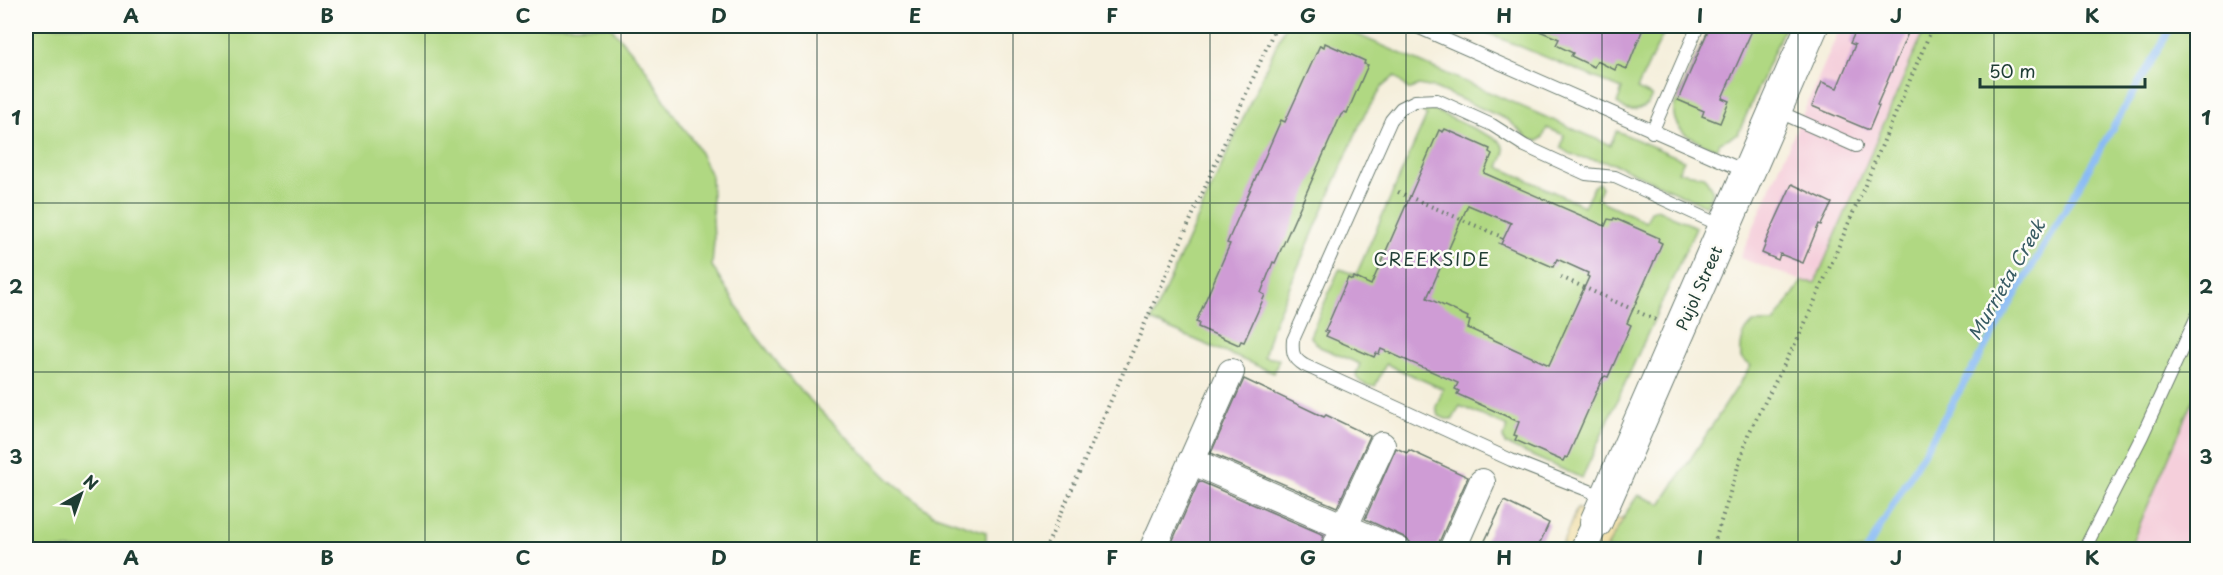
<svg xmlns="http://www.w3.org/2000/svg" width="2223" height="575" font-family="'Playpen Sans',sans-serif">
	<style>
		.built { fill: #f5cfdb }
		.green { fill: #b0d882; stroke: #688a5b; stroke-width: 1.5 }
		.sand { fill: #eeda9e; stroke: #868c69; stroke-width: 1.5 }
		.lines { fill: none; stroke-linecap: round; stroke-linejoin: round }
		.stream { stroke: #87baf4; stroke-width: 7 }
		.building { fill: #cf9cd5; fill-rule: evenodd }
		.service-casing { stroke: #6a7b6f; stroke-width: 14 }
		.minor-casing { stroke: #6a7b6f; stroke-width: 28 }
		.tertiary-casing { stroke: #6a7b6f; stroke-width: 34 }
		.path { stroke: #6a7b6f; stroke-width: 4; stroke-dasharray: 1.5 4.5; stroke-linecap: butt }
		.service { stroke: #fff; stroke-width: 12 }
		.minor { stroke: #fff; stroke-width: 26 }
		.tertiary { stroke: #fff; stroke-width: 32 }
		.grid { fill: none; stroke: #1f3d34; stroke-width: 1.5; stroke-opacity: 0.55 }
		.labels { text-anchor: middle; stroke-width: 5; stroke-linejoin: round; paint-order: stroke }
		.street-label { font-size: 16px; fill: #1f3d34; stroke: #fdfcf7 }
		.neighbourhood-label { font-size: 18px; letter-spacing: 1.5px; fill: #1f3d34; stroke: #fdfcf7 }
		.water-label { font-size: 18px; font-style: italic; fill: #395c64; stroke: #fdfcf7 }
		.neatline { fill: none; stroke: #1f3d34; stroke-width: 2 }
		.grid-label { font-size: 20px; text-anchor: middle; font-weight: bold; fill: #1f3d34 }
	</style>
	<rect width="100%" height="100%" fill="#fdfcf7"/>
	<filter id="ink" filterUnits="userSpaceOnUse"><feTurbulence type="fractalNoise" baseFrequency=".0167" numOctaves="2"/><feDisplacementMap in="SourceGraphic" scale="12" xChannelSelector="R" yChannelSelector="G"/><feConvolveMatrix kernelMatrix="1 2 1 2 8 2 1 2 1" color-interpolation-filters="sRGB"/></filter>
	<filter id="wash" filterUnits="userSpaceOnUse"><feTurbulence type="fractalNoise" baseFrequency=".008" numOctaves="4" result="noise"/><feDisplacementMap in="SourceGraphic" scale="24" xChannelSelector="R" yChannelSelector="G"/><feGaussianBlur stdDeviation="1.35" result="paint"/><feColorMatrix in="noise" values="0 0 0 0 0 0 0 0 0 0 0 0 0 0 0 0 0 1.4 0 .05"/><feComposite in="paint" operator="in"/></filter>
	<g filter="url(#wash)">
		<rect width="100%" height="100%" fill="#f5efdc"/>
		<g class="built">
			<path d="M1841,26H1926L1815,283L1802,281L1740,258Z"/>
			<path d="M2197,392V549L2127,550L2134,535Z"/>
		</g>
		<g class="green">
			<path d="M26,26H610L644,66L672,112L695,143L711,175L714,241L712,266L754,333L794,384L888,478L932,514L986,532V549H26Z"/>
			<path d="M1285,26H1342V28L1610,145L1617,131L1684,160L1678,172L1704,176L1713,191L1706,206L1617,165C1598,158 1577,161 1561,148L1564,135L1547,128L1543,137L1538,141L1529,139L1508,120L1435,88L1418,85L1409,90L1395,76L1382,87L1363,117L1273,325L1264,357L1279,359L1274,373L1151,321Z"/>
			<path d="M1471,26H1667L1637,89L1652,96C1647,110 1628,116 1617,103L1622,89Z"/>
			<path d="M1710,26H1785L1738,134L1720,142L1716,149C1696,141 1671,133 1674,107Z"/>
			<path d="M1926,26H2197V392L2129,549L1606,550L1614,531L1638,495L1661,504L1751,366L1741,358C1740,343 1742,333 1753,323H1774L1802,281L1815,283Z"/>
			<path d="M1423,105L1498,140C1510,151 1503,155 1499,167L1584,206L1594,186L1598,183L1602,187L1597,199L1646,222L1651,211L1657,209L1696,227L1582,478L1505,444L1503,437L1508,427L1460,406L1453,419H1446L1439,416L1436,407L1443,389L1386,364L1375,386C1368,387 1356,382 1356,374L1360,364L1320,347L1310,336L1338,272L1340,269L1356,275L1427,115L1417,108Z"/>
		</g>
		<path class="sand" d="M1577,508L1597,520L1624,518L1606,549L1560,550Z"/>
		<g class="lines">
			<path class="stream" d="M1867,550L2172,26"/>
		</g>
		<g id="blocks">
			<g class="building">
				<path d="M1527,26H1644L1627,69L1617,65L1615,70L1597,61L1594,67L1571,56L1573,53L1556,45L1559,39Z"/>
				<path d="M1710,26H1754L1722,98L1729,101L1720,123L1702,116L1704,111L1678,100Z"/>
				<path d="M1858,26H1911L1877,105L1879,106L1869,130L1812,106L1822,82L1837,88L1855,45L1850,43Z"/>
				<path d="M1325,43L1365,61L1364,64L1368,65L1347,113L1344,112L1341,115L1275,263L1273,262L1261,293L1265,295L1244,342L1241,341L1239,345L1198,327L1199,323L1196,322L1230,244L1227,243L1281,120L1285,122L1320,45L1324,47Z"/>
				<path d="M1445,129L1490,149L1489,152L1492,154L1484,173L1605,226L1608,219L1613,220L1614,218L1659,238L1658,241L1662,243L1627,323L1631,325L1608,377L1605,376L1602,379L1567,458L1565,457L1563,461L1515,440L1517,436L1514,435L1519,422L1457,394L1459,391L1455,389L1458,383L1381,349L1379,354L1376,353L1374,357L1326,336L1328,332L1325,331L1348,278L1352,280L1354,277L1371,285L1439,130L1443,132ZM1468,205L1511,223L1501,244L1553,267L1557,259L1588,273L1587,276L1589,277L1549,365L1468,328L1470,321L1467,320L1468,317L1427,298Z"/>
				<path d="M1792,184L1832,203L1821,225L1819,224L1803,263L1780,254L1778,260L1762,253L1766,243H1765Z"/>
				<path d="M1244,379L1324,417L1326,415L1370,436L1337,507L1211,453Z"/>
				<path d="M1396,448L1407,453L1409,450L1468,477L1436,549H1413L1410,542L1404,537L1365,519Z"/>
				<path d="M1199,481L1324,535L1319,549H1169Z"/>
				<path d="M1504,501L1549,523L1537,549H1481Z"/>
			</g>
		</g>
	</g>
	<g filter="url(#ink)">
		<use href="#blocks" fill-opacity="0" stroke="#6a7b6f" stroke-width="1.5"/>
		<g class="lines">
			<g class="service-casing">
				<g id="service">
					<path d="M1415,26L1747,172"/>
					<path d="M1775,110L1856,146"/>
					<path d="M1652,132L1698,26"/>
					<path d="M1605,497L1511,460L1304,365C1293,358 1292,353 1293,340L1391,120L1401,108L1415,101L1437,100L1492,125L1525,146L1586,174L1615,177L1724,227"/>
					<path d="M2084,550L2142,436L2198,314"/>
				</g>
			</g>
			<g class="minor-casing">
				<g id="minor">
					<path d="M1191,461L1398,550"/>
					<path d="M1152,550L1231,372"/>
					<path d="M1334,550L1382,445"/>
					<path d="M1452,550L1482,482"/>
					<path d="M1583,550L1596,522"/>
				</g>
			</g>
			<g class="tertiary-casing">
				<path id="tertiary" d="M1596,522L1812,26"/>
			</g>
			<g class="path">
				<path d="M1398,192L1502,237L1499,244"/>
				<path d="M1561,277L1656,320"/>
				<path d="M1045,550L1276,26"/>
				<path d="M1712,550L1748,435L1801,332L1832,262L1933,26"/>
			</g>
			<use href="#service" class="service"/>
			<use href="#minor" class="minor"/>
			<use href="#tertiary" class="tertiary"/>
		</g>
	</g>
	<path class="grid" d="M229,26V550M425,26V550M621,26V550M817,26V550M1013,26V550M1210,26V550M1406,26V550M1602,26V550M1798,26V550M1994,26V550M26,203H2198M26,372H2198"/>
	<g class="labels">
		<g class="street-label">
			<text transform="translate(1699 288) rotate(-66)" y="6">Pujol Street</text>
		</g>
		<g class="neighbourhood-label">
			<text x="1432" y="266">CREEKSIDE</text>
		</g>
		<g class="water-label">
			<text transform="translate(2007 280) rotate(-60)" y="6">Murrieta Creek</text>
		</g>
	</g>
	<rect width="2223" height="575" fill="none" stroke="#fdfcf7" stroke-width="66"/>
	<g transform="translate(81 494) rotate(40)" stroke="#fdfcf7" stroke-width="4.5" paint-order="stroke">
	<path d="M0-4.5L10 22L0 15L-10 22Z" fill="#1f3d34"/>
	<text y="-9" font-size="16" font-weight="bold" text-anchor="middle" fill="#1f3d34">N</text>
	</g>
	<path d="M1980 78v9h165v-9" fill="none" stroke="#1f3d34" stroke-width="3"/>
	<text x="1989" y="78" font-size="18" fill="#1f3d34" stroke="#fdfcf7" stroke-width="4.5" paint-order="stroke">50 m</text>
	<rect x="33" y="33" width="2157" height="509" class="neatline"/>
	<g class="grid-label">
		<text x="131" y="23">A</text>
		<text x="327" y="23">B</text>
		<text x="523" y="23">C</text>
		<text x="719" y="23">D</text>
		<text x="915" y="23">E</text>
		<text x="1112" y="23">F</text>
		<text x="1308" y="23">G</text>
		<text x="1504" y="23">H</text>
		<text x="1700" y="23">I</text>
		<text x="1896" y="23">J</text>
		<text x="2092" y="23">K</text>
		<text x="16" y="125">1</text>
		<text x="2206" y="125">1</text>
		<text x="16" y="294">2</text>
		<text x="2206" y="294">2</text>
		<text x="16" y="464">3</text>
		<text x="2206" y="464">3</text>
		<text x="131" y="565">A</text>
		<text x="327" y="565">B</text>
		<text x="523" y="565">C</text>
		<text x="719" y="565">D</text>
		<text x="915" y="565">E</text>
		<text x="1112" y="565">F</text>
		<text x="1308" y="565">G</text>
		<text x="1504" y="565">H</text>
		<text x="1700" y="565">I</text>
		<text x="1896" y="565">J</text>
		<text x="2092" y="565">K</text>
	</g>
</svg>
